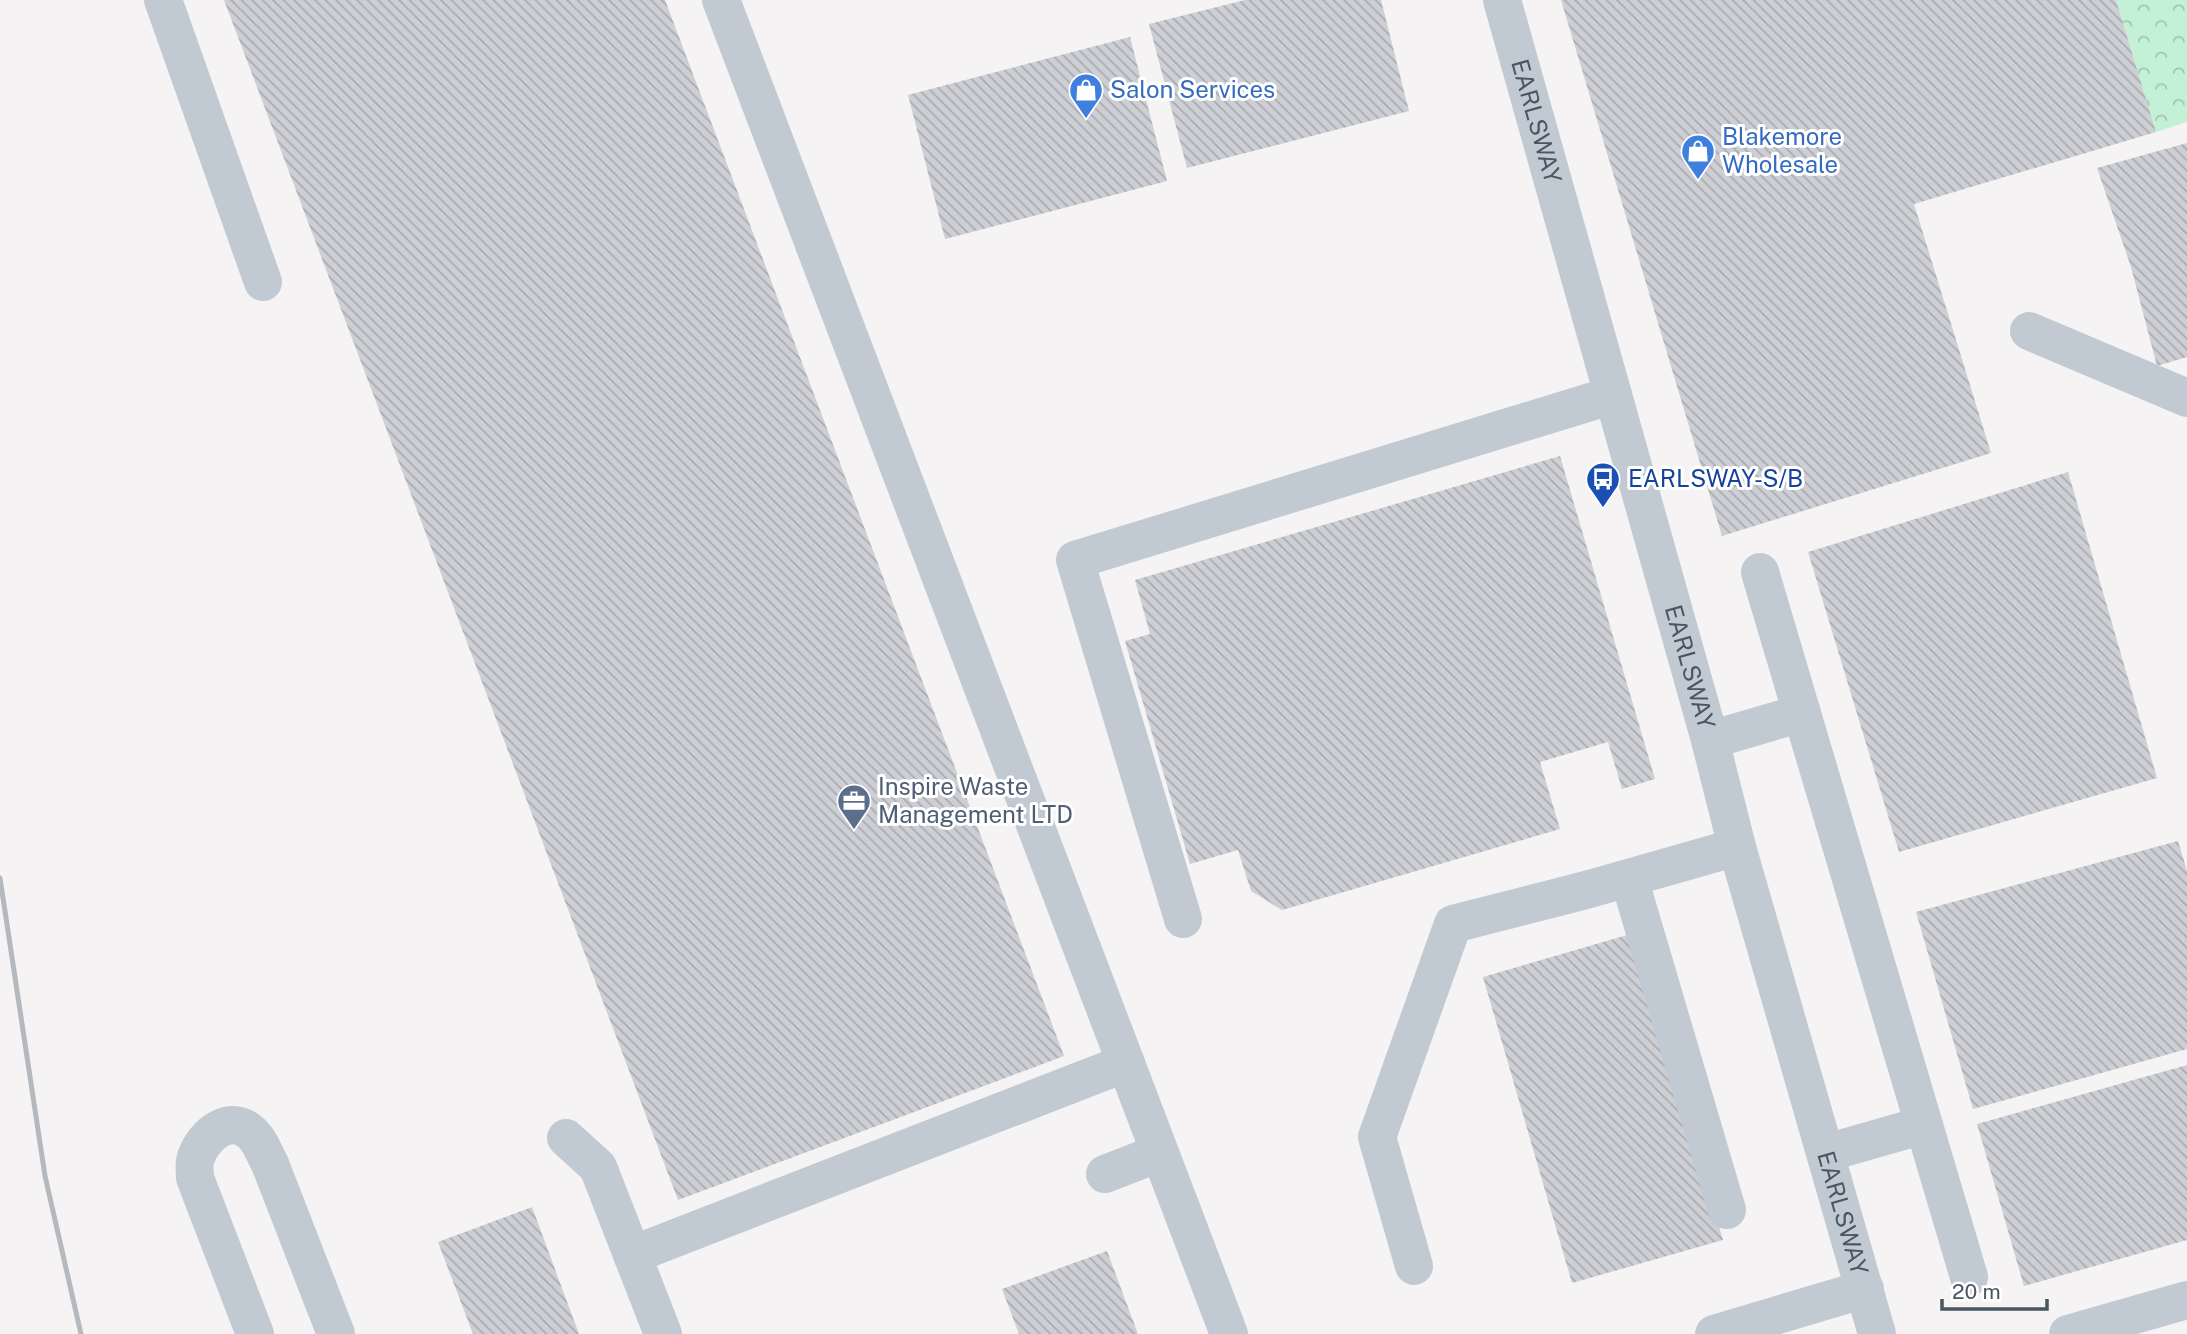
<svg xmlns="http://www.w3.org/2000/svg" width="2187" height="1334" font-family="'Public Sans',sans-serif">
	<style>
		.forest { fill: url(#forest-crowns) }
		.building { fill: url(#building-back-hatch) }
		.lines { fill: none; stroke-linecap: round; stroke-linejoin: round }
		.minor { stroke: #c1cad2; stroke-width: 38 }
		.rail { stroke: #b5b8bd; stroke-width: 5 }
		.labels { text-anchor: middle; stroke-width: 6; stroke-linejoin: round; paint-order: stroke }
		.shop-label { font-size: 24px; fill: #366cbe; stroke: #fff; text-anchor: start }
		.street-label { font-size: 24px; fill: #4a5661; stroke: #fff }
		.transit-label { font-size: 24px; fill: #164399; stroke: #fff; text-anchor: start }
		.service-label { font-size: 24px; fill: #4e5e75; stroke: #fff; text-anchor: start }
	</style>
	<defs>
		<pattern id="forest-crowns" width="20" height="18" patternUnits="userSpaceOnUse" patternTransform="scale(1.75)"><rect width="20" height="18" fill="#c3f1d5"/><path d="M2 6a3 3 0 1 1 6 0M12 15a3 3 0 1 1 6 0" fill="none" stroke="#a0c6b0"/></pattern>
		<pattern id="building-back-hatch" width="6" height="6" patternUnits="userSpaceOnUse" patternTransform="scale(1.75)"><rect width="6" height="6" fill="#cdcfd5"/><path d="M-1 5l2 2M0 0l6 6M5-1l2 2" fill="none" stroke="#a8abb0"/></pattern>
	</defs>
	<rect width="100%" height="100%" fill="#f5f3f3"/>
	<path class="forest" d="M2116,0H2187V122L2156,132Z"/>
	<g class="building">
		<path d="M224,0H665L1064,1056L678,1200Z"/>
		<path d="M1245,0H1381L1409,111L1187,168L1149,24Z"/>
		<path d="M1561,0H2116L2156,132L1914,204L1991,453L1722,536Z"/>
		<path d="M1130,37L1167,181L945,239L908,95Z"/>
		<path d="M2187,143V357L2157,366L2131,267L2097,168Z"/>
		<path d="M1560,456L1655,779L1622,789L1608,742L1540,762L1560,829L1282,910L1251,891L1238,850L1190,864L1125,641L1150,634L1135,580Z"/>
		<path d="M2068,472L2157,778L1899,852L1808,552Z"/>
		<path d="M2178,841L2187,871V1049L1973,1109L1916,912Z"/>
		<path d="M1634,933L1723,1240L1572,1283L1483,977Z"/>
		<path d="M2187,1065V1240L2024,1286L1977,1124Z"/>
		<path d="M532,1207L579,1334H473L438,1242Z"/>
		<path d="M1107,1251L1138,1334H1019L1002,1289Z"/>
	</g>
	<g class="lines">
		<g class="minor">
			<path d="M163,0L263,282"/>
			<path d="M721,0L1229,1334"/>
			<path id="s1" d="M1502,0L1710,740L1737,847L1877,1334"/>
			<path d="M2029,331L2187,398"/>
			<path d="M1760,572L1969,1277"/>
			<path d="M1710,740L1802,713"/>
			<path d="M1629,878L1727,1210"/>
			<path d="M1183,919L1075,560L1613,395"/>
			<path d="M566,1138L598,1167L663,1334"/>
			<path d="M1826,1153L1924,1125"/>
			<path d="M1105,1174L1159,1153"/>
			<path d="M632,1255L1126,1063"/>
			<path d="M1414,1266L1377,1137L1453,924L1586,890L1737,847"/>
			<path d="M255,1334L195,1178C195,1173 194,1166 195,1161C200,1139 227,1113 249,1131C259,1138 264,1153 270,1164L336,1334"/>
			<path d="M1714,1334L1865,1289"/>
			<path d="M2068,1334L2187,1300"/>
		</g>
		<path class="rail" d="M0,878L45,1176L81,1334"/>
	</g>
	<defs>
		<g id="shop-pin" transform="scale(1.75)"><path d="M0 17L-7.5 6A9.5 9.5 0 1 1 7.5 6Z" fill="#3f7fe0" stroke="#fff"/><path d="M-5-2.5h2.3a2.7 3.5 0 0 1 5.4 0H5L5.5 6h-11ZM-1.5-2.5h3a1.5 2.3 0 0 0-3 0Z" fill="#fff"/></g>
		<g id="bus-pin" transform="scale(1.75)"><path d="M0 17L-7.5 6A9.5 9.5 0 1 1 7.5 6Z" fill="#1a4fb4" stroke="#fff"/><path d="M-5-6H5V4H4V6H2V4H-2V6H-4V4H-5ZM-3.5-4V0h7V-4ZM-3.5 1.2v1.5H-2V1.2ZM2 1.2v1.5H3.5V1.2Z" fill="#fff"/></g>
		<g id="office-pin" transform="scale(1.75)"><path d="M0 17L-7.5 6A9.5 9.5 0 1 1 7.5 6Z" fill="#5c6f8a" stroke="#fff"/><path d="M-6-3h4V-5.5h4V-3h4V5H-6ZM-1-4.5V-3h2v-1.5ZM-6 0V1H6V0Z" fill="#fff"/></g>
	</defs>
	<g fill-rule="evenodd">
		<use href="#shop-pin" x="1086" y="90"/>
		<use href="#shop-pin" x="1698" y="151"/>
		<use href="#bus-pin" x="1603" y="479"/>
		<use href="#office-pin" x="854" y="801"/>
	</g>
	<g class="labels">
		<g class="shop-label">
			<text x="1110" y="98">Salon Services</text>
			<text x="1722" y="145">Blakemore<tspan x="1722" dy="28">Wholesale</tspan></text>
		</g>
		<g class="street-label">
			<text dy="8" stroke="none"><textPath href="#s1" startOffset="126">EARLSWAY</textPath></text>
			<text dy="8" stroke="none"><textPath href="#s1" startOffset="693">EARLSWAY</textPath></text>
			<text dy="8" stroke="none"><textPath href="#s1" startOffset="1260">EARLSWAY</textPath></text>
		</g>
		<g class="transit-label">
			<text x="1628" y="487">EARLSWAY-S/B</text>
		</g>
		<g class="service-label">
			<text x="878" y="795">Inspire Waste<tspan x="878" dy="28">Management LTD</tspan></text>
		</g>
	</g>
	<path d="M1942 1299v10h105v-10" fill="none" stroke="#4a5661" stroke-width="3.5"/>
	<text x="1952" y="1299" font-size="21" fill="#4a5661" stroke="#ffffff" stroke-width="5" paint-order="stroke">20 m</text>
</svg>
